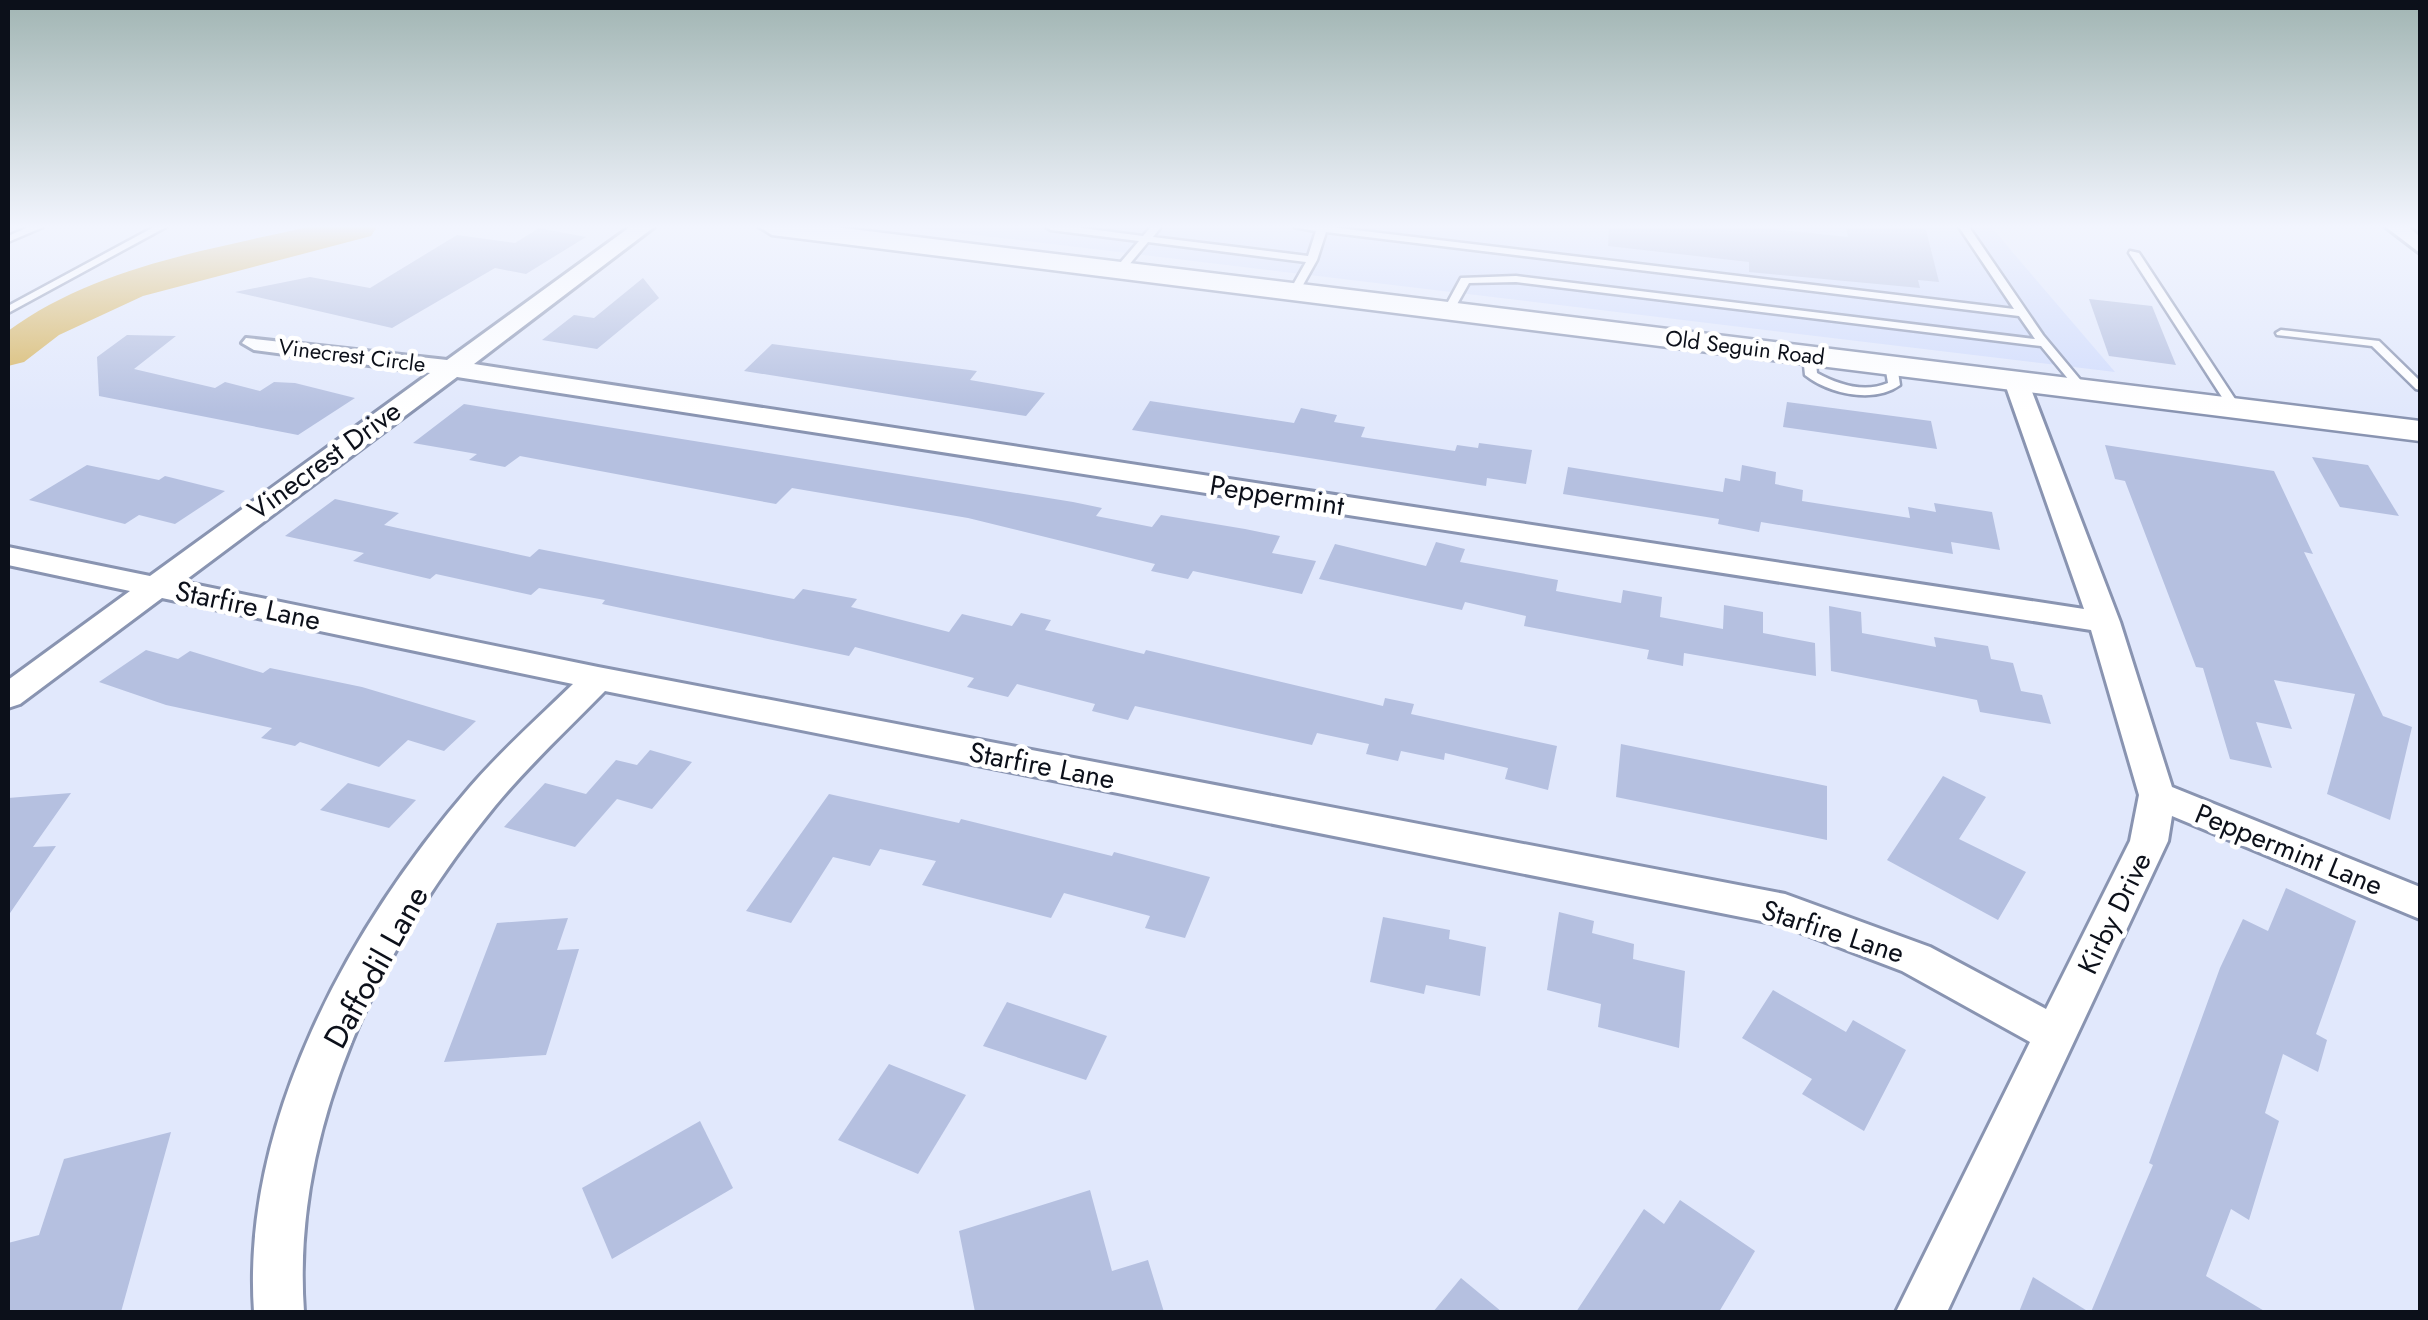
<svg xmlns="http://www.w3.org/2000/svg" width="2428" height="1320" font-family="Jost,sans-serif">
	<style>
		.built { fill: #d1dcfc }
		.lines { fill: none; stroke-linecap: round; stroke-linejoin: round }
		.river { fill: #d7b663; fill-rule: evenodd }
		.building { fill: #b5c0e0 }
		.service-casing { stroke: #8994b1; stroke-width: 5 }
		.minor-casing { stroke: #8994b1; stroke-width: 6 }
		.tertiary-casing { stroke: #8994b1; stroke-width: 5 }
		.service { fill: #fff; fill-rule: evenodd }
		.minor { fill: #fff; fill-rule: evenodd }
		.tertiary { fill: #fff; fill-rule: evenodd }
		.labels { text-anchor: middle; stroke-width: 9; stroke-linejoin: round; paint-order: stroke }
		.far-street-label { font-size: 22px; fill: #0c101a; stroke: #fff }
		.street-label { font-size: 28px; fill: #0c101a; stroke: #fff }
		.near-street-label { font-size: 32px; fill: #0c101a; stroke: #fff }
	</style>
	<rect width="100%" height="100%" fill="#e1e8fc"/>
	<path class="built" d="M911,227H1991L2115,372Z"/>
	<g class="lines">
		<path class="river" d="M308,227H377L371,236L143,296L59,335L24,362L8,366V331C94,268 206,250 308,227Z"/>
	</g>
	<g class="building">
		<path d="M1609,227H1754L1848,237L1846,227H1919L1926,230L1939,282L1918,280L1920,288L1749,272V262L1608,246Z"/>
		<path d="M539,228L586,237L526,274L495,268L392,328L235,292L310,277L370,288L457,235L515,243Z"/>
		<path d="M643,278L659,298L597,349L542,340L574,315L594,318Z"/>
		<path d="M2089,299L2152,306L2176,365L2109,356Z"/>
		<path d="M127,335L176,336L134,369L215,388L225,382L260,391L274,382L295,383L355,398L298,435L99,396L97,357Z"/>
		<path d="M772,344L977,371L970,380L1045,393L1026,416L744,371Z"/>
		<path d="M1150,401L1294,423L1301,408L1337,415L1334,422L1365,427L1361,437L1455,451L1457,445L1478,448L1479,443L1532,450L1526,484L1487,478L1486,486L1132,430Z"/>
		<path d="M1787,402L1931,421L1937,449L1783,427Z"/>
		<path d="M464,404L1073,502L1102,508L1096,516L1152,527L1161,515L1245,529L1280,536L1272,553L1316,561L1302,594L1193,571L1188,579L1151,571L1155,564L968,518L792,488L776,504L520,456L505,467L469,460L477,454L413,443Z"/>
		<path d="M2105,445L2274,471L2313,554L2304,552L2383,716L2412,727L2390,820L2327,794L2355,694L2274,680L2292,729L2256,722L2272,768L2230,759L2203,668L2196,667L2125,481L2115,479Z"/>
		<path d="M2312,457L2368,465L2399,516L2340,507Z"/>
		<path d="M87,465L159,480L165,476L225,491L175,524L139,515L125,524L29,500Z"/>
		<path d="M1742,465L1776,472L1775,484L1803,490L1802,501L1910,518L1908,507L1936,512L1934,503L1992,512L2000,550L1951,542L1953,554L1761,522L1759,532L1718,524L1719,519L1563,494L1568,467L1723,492L1725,478L1740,481Z"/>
		<path d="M335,499L399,513L384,525L530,557L539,549L794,599L803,589L857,599L851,607L949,632L962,614L1012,626L1021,613L1051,620L1045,630L1144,654L1146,650L1383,706L1385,698L1414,704L1411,714L1557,746L1548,790L1505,779L1508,768L1445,753L1444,760L1401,751L1398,761L1366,754L1369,744L1317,733L1312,745L1135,706L1128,720L1092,711L1095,704L1017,684L1008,697L967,687L974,678L855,647L849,656L602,604L605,600L539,588L531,595L436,574L430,579L353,561L364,553L285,536Z"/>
		<path d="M1436,542L1465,549L1460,562L1558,580L1556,591L1621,603L1623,590L1662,597L1660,617L1723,629L1724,605L1763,612V633L1815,643L1816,676L1684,653L1683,666L1647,659L1649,650L1524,626L1526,616L1465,602L1462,610L1319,579L1335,544L1426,566Z"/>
		<path d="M1829,606L1861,612L1862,633L1936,647L1934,637L1988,646L1991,659L2013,663L2021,691L2042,695L2051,724L1980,712L1977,700L1831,671Z"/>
		<path d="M146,650L178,659L190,651L263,673L270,668L362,687L476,721L444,751L408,740L379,767L300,742L295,746L261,738L272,728L166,705L99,682Z"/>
		<path d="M1621,744L1827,786V840L1616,797Z"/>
		<path d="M650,750L692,762L652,809L617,799L575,847L504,827L545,783L586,794L616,760L637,765Z"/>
		<path d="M1943,776L1986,797L1959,839L2026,872L1998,920L1887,860Z"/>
		<path d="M348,783L416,800L389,828L320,810Z"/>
		<path d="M71,793L33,847L56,846L8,916V798Z"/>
		<path d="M829,794L959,823L961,819L1112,856L1114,852L1210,877L1185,938L1145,928L1150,916L1064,893L1051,918L922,885L936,861L880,849L870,866L833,857L791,923L746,911Z"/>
		<path d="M2286,888L2356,921L2316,1034L2327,1040L2318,1072L2283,1054L2265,1113L2279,1121L2249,1220L2231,1209L2206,1276L2266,1312H2091L2153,1165L2149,1163L2220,968L2243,919L2268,931Z"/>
		<path d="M1559,912L1594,921L1592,933L1634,944L1633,959L1685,971L1679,1048L1598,1027L1601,1004L1547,990Z"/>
		<path d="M1383,917L1450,930L1449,939L1486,947L1480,996L1426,985L1424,994L1370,982Z"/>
		<path d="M568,918L557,950L579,949L546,1055L444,1062L497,923Z"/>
		<path d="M1773,990L1846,1032L1853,1020L1906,1050L1864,1131L1802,1094L1812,1079L1742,1038Z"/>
		<path d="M1007,1002L1107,1036L1086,1080L983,1046Z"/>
		<path d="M889,1064L966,1095L918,1174L838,1140Z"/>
		<path d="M700,1121L733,1188L612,1259L582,1188Z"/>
		<path d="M171,1132L121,1312H8V1243L39,1235L64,1159Z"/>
		<path d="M1090,1190L1112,1271L1148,1260L1164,1312H975L959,1231Z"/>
		<path d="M1680,1200L1755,1251L1719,1312H1576L1644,1209L1664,1224Z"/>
		<path d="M2033,1277L2089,1312H2019Z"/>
		<path d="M1461,1278L1502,1312H1433Z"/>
	</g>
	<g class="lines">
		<g class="service-casing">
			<g id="service">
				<path d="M29,227H43L8,242V236Z"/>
				<path d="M154,227H166L8,313V306Z"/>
				<path d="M1046,227H1074L1143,236L1151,227H1161L1153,237L1308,256L1316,231L1294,227H1330L2014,309L1959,227H1969L2043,335L2088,389L2086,391H2078L2041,346L1516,282L1469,283L1452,313L1443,311L1461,278L1516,276L2035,339L2019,316L1326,232L1317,260L1299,292L1294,295L1289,292L1306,262L1148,242L1123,272L1119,273L1114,270L1139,241L1051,230Z"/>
				<path d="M2130,251L2139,253L2241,408L2239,411H2231L2229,408L2129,253Z"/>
				<path d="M2281,330L2379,341L2420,381V390L2416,389L2372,346L2277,335L2276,333Z"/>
				<path d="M1809,352L1815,355L1817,373C1839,385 1864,393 1888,383L1885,365L1891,362L1897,365L1900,385C1874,404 1829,394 1805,375L1803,355Z"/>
			</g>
		</g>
		<g class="minor-casing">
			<g id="minor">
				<path d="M630,227H654L474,364L2084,609L2004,381L2008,376H2026L2120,622L2172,787L2420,887V919L2172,816L2168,841L1947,1312H1896L2030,1042L1902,971L1781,925L605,691C568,729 529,765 495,806C380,946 291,1128 304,1312H254C241,1123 349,927 470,787C502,750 538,718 573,684L162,598L20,704L8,708V680L130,591L8,565V547L150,576L430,373L254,350L242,343L246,338L447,360ZM457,377L2091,630L2139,795L2130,841L2046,1009L1930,947L1785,894L598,667L183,582Z"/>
				<path d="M2386,227H2409L2420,237V253Z"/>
			</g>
		</g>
		<g class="tertiary-casing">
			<path id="tertiary" d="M759,227H835L2420,421V441L772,235Z"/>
		</g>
		<use href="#service" class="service"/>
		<use href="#minor" class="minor"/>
		<use href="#tertiary" class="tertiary"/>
	</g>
	<linearGradient id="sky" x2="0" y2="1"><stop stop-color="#a1b5b3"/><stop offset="0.55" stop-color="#f2f5fe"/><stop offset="1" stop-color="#f2f5fe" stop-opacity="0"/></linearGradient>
	<rect width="2428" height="412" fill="url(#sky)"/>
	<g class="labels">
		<g class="far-street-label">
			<text transform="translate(1745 347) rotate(7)" y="8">Old Seguin Road</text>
			<text transform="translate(352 355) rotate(7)" y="8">Vinecrest Circle</text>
		</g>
		<g class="street-label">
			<text transform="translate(324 460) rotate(-36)" y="10">Vinecrest Drive</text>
			<text transform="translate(1277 495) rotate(9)" y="10">Peppermint</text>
			<text transform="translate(248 605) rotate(12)" y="10">Starfire Lane</text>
			<text transform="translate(1042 765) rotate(11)" y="10">Starfire Lane</text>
			<text transform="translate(2289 849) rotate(22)" y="10">Peppermint Lane</text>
			<text transform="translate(2114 913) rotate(-64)" y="10">Kirby Drive</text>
			<text transform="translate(1833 931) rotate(18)" y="10">Starfire Lane</text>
		</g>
		<g class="near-street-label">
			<text transform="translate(376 967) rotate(-61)" y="11">Daffodil Lane</text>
		</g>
	</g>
	<rect width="2428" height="1320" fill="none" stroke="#0c101a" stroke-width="20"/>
</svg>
